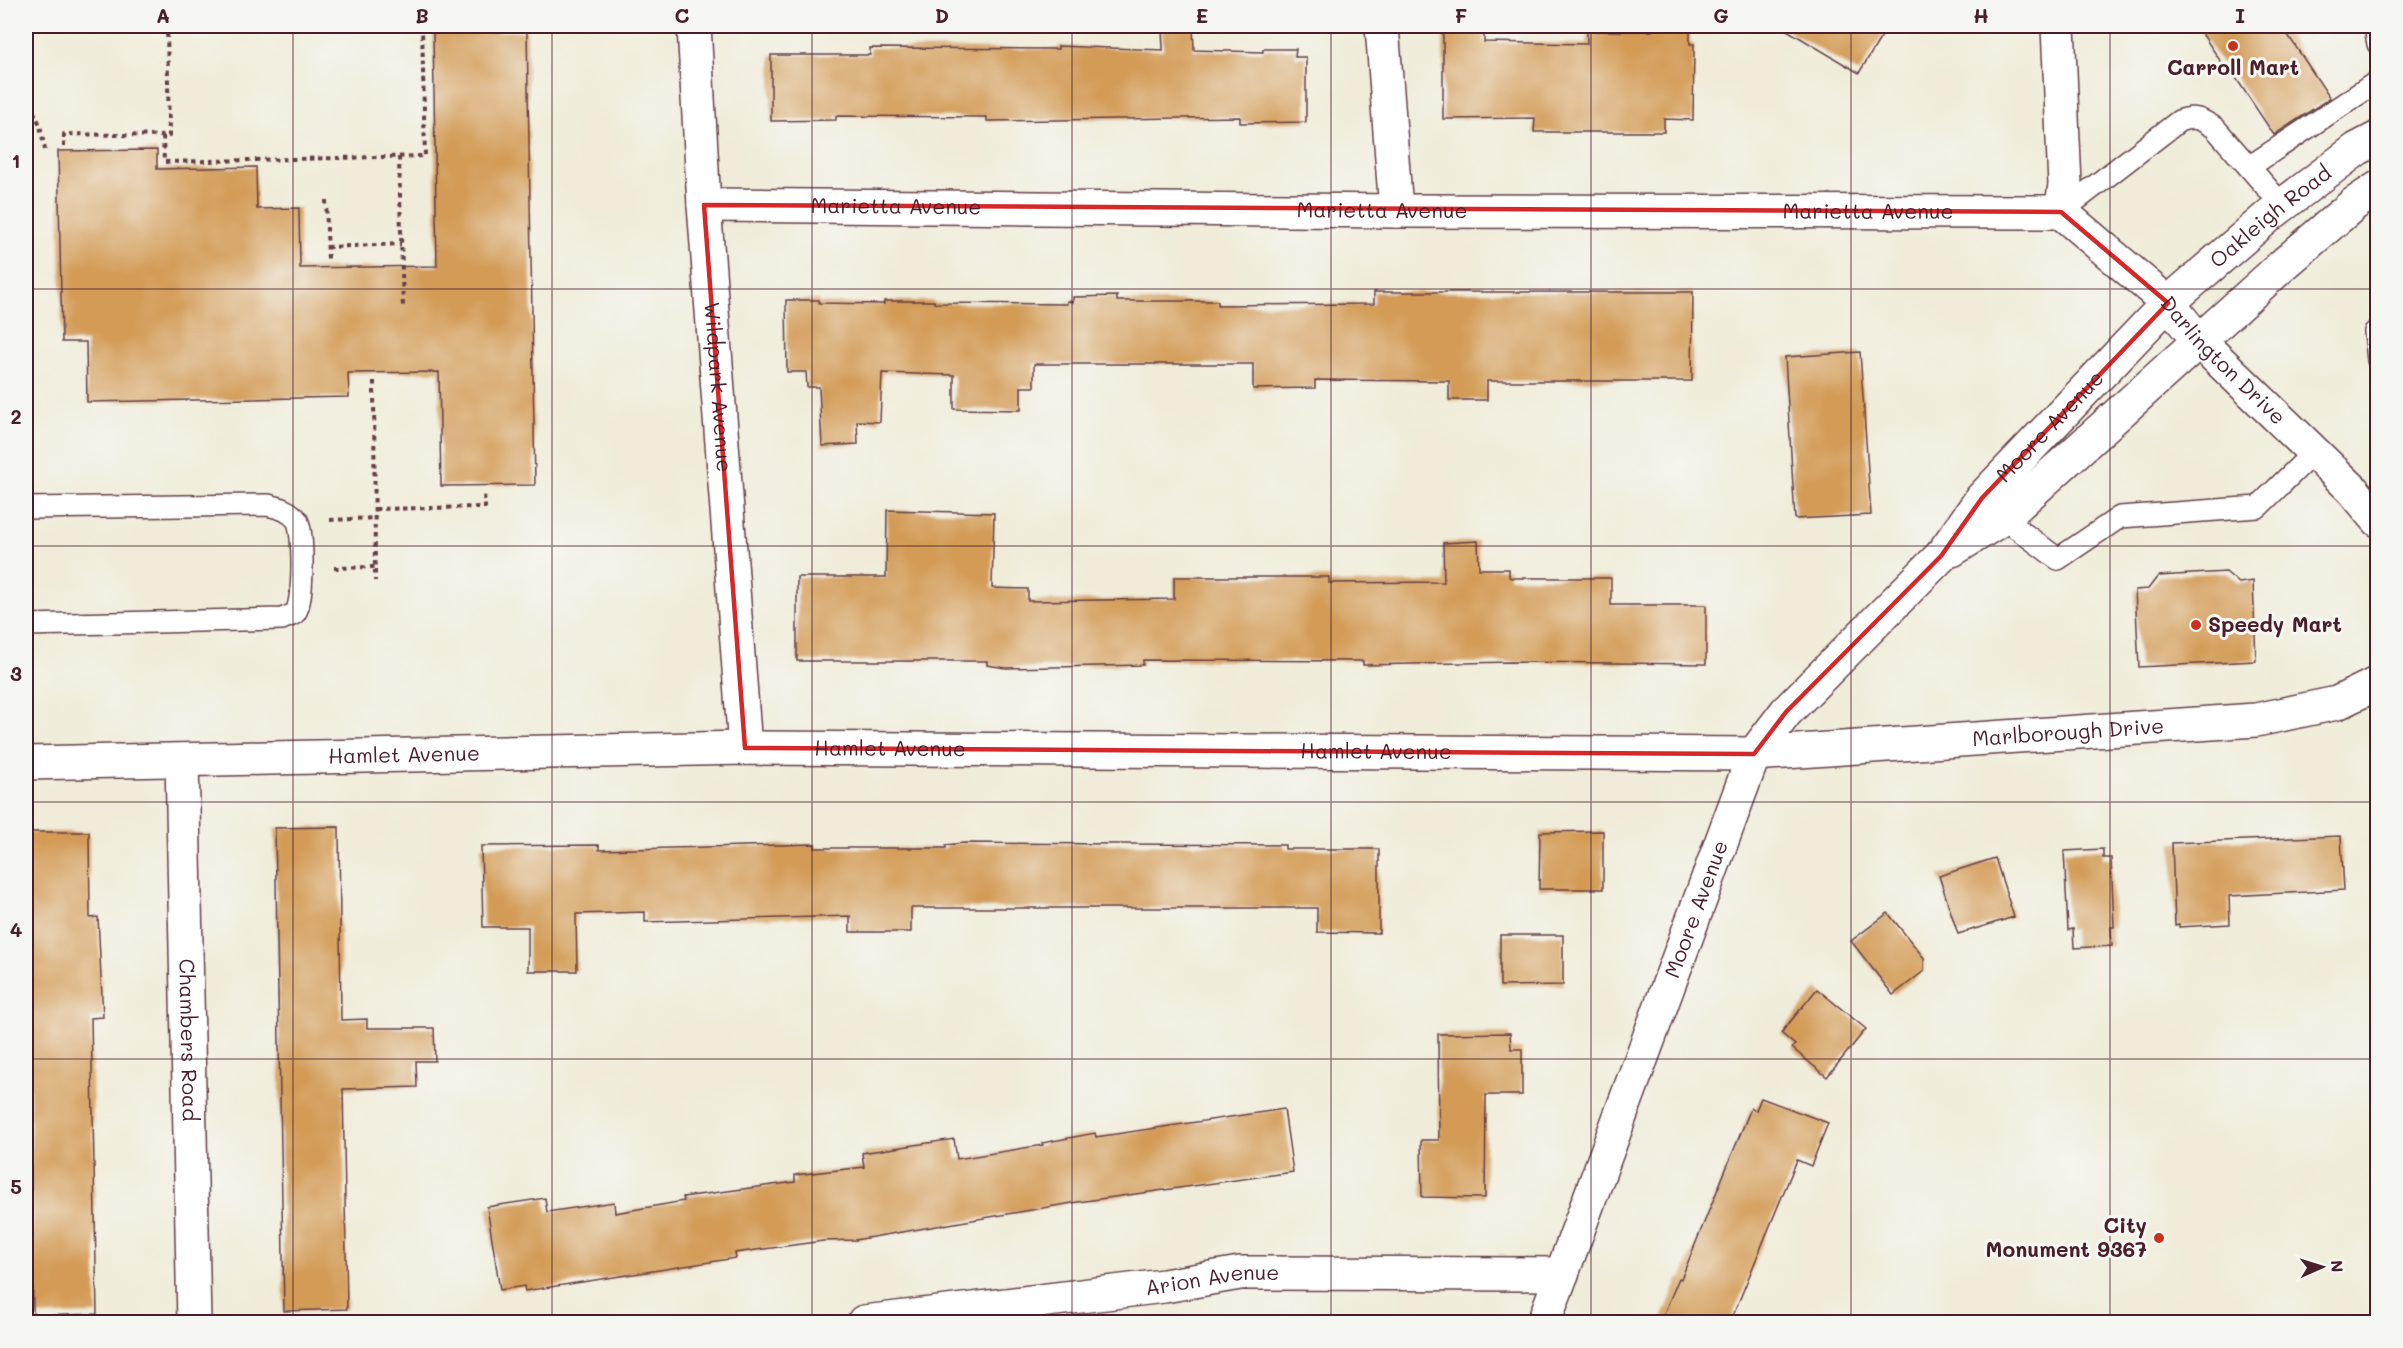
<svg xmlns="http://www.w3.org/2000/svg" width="2403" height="1348" font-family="Mali,sans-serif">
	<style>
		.building { fill: #d39b56 }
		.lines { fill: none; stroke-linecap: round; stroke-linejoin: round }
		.lane-casing { stroke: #633e45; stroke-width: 24 }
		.street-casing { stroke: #633e45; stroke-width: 36 }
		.secondary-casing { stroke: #633e45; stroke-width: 36 }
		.path { stroke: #633e45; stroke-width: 4; stroke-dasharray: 4.5 4.5; stroke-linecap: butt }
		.lane { stroke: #fff; stroke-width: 21 }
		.street { stroke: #fff; stroke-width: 33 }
		.secondary { stroke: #fff; stroke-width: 33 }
		.marked { fill: none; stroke: #d62828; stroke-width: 4.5; stroke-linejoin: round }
		.grid { fill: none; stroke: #4a1f2b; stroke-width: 1.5; stroke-opacity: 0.55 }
		.poi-dot { fill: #c8321e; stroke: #f6f6f2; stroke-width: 2 }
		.labels { text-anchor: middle; stroke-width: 6; stroke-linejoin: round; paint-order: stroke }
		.poi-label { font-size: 21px; font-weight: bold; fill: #4a1f2b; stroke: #f6f6f2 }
		.street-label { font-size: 21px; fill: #4a1f2b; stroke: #f6f6f2 }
		.neatline { fill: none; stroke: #4a1f2b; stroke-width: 2 }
		.grid-label { font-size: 20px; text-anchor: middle; font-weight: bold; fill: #4a1f2b }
	</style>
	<rect width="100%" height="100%" fill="#f6f6f2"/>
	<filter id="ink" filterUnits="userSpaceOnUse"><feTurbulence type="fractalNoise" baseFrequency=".0167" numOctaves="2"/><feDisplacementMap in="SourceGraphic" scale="12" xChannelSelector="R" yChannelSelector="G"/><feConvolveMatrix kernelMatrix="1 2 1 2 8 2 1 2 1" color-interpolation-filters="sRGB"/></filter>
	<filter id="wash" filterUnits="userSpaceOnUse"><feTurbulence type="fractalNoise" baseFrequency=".008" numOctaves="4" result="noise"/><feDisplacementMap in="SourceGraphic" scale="24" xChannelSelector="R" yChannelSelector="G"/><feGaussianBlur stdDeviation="1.35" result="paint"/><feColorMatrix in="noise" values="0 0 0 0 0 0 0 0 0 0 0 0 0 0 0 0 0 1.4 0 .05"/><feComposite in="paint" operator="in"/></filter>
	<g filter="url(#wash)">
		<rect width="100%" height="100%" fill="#f0ecd9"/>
		<g id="blocks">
			<g class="building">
				<path d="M1780,26H1888L1859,73Z"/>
				<path d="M2197,26H2282L2330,98L2274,135L2228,66L2225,68Z"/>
				<path d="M1193,27L1194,50L1263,52V49H1296L1295,57H1306V122L1240,123V117L987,121V117L836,116V120L771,121V55H870V48L1058,49V46L1163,50L1162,28Z"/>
				<path d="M1652,27L1690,28V44H1694L1693,120L1664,119V132H1534L1535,118L1443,119V30H1484V42L1587,44V31H1652Z"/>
				<path d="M527,31L535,485L441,486L439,372L348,373L349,397L87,402L86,342H62L58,151L157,150V169L256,167L257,209L299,208L300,268L437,266L433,33Z"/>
				<path d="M1374,292H1693L1692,381H1487V400H1449V381L1315,380V388L1253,389V364H1034V387H1021V410L954,409V375L882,373L880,422L857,421L858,444L822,446L819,387H807L806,372H787L786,300H819V303L884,304V301H934V303L1067,304V301L1073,302V297L1117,296V301H1218V305L1374,304Z"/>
				<path d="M1860,352L1871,515L1795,519L1785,357Z"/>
				<path d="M887,510L994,513L992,588L1028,589V601L1174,599V577H1329V583L1444,582L1443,543L1478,541L1479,569H1509V577L1512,578H1611V605H1706V664L1512,662L1363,665V661L1143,660V665L1006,668L987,665V661H797V577H886Z"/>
				<path d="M2226,572L2239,583L2253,581L2256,661L2139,667L2135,590L2148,589L2158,576Z"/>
				<path d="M339,827L341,1020L367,1019V1028H434L435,1061H416L417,1087L343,1089L347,1309L284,1311L275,828Z"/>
				<path d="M1603,831V889H1539L1540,832Z"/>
				<path d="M26,832H89L90,918L98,917L103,1017L91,1018L97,1314L33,1316Z"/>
				<path d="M2341,836L2344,890L2229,896L2230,924L2179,927V924L2175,925L2172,843Z"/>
				<path d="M964,843L1285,845V849H1379V933L1317,932V908H911V932H850V916L645,922V912L576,914L577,971H528V927H483L481,846L599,845V850L815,844V848H946V845Z"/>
				<path d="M2103,849V858H2111L2114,927H2111L2112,946L2074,948L2073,929L2068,930L2064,851Z"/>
				<path d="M1995,858L2014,917L1958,934L1939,876Z"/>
				<path d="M1888,913L1924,958V971L1893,995L1851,941Z"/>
				<path d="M1500,935H1563V985L1500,986Z"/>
				<path d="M1817,989L1866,1029L1827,1077L1792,1048L1795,1045L1781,1033Z"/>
				<path d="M1510,1033L1511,1049H1522V1095H1486L1485,1198L1422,1197L1421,1140H1439L1438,1034Z"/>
				<path d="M1761,1098L1828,1123L1811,1166L1797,1160L1730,1323H1660L1679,1278L1681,1279L1751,1108L1756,1110Z"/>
				<path d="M1284,1109L1293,1172L1078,1202L855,1240L823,1241L735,1253L736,1258L525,1291L524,1286L500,1290L487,1207L545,1198L547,1212L614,1202L615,1213L684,1201L683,1197L795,1182V1175L864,1167L862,1153L954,1139L957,1159L1043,1145L1042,1143L1095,1133L1096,1137Z"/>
			</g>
		</g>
	</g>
	<g filter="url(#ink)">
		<use href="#blocks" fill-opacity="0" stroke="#633e45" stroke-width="1.5"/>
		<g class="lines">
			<g class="lane-casing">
				<g id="lane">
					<path d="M2375,26L2378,44"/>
					<path d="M2249,167L2378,81"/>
					<path d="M2061,212L2179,121C2194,115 2201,119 2215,128L2282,205"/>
					<path d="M2378,329L2375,332L2378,360"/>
					<path d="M26,508L268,505C280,508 289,510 297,520C304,531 304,605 295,613C292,616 285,617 282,619L26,625"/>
					<path d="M2003,518L2058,559L2120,517L2258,507L2314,452"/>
				</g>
			</g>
			<g class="street-casing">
				<g id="street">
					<path id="s1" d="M694,26L704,205L745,748"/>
					<path d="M1382,26L1396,211"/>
					<path d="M2058,26L2065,185L2061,212"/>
					<path id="s2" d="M704,205L1396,211L2061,212"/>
					<path id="s3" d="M2061,212L2168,303L2198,340L2352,489L2378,520"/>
					<path id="s4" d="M182,760L194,1322"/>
					<path id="s5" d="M26,763L745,748L1754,754L2256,720L2337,703L2378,683"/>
					<path id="s6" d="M864,1322L1164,1286L1240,1273L1562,1274"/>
				</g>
			</g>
			<g class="secondary-casing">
				<g id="secondary">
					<path d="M1952,550L2003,518L2284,264L2354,204L2378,188"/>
					<path id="s7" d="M1544,1322L1754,754L1786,712L1941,556L1982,498L2168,303L2271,214L2357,149L2378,138"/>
				</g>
			</g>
			<g class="path">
				<path d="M26,95L40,125L45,150"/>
				<path d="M163,136L164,162L425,156L422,26"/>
				<path d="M64,147V134L169,136L167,26"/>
				<path d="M399,157L403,309"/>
				<path d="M326,200L328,259"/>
				<path d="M327,247L401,244"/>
				<path d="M374,381L375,581"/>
				<path d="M375,509L485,507L484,494"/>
				<path d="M330,520L375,518"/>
				<path d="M334,568L375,567"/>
			</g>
			<use href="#lane" class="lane"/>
			<use href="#street" class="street"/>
			<use href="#secondary" class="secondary"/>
		</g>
	</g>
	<path class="marked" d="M704,205L2061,212L2168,303L1982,498L1941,556L1786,712L1754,754L745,748Z"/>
	<path class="grid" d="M293,26V1322M552,26V1322M812,26V1322M1072,26V1322M1331,26V1322M1591,26V1322M1851,26V1322M2110,26V1322M26,289H2378M26,546H2378M26,802H2378M26,1059H2378"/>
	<g class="poi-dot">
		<circle cx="2233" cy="46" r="6"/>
		<circle cx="2196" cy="625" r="6"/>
		<circle cx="2159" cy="1238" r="6"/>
	</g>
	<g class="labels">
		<g class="poi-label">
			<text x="2233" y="75">Carroll Mart</text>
			<text x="2208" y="632" text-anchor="start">Speedy Mart</text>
			<text x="2147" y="1233" text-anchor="end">City<tspan x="2147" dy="24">Monument 9367</tspan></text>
		</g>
		<g class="street-label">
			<text dy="7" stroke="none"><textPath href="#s2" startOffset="192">Marietta Avenue</textPath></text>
			<text dy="7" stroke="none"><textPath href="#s2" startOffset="678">Marietta Avenue</textPath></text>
			<text dy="7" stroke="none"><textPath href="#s2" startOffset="1164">Marietta Avenue</textPath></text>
			<text dy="7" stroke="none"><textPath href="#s7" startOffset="1353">Oakleigh Road</textPath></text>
			<text dy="7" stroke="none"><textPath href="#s3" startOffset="220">Darlington Drive</textPath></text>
			<text dy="7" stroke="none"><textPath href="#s1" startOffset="362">Wildpark Avenue</textPath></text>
			<text dy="7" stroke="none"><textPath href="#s7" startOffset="1048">Moore Avenue</textPath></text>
			<text dy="7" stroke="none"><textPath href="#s5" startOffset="2043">Marlborough Drive</textPath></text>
			<text dy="7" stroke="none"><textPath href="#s5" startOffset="864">Hamlet Avenue</textPath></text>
			<text dy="7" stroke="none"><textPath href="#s5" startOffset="1350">Hamlet Avenue</textPath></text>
			<text dy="7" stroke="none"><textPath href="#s5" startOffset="378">Hamlet Avenue</textPath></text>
			<text dy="7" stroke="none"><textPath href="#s7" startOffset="440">Moore Avenue</textPath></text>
			<text dy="7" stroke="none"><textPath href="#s4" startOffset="280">Chambers Road</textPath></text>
			<text dy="7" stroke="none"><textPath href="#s6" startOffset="351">Arion Avenue</textPath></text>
		</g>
	</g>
	<rect width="2403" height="1348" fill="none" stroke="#f6f6f2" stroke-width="66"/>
	<g transform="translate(2322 1267) rotate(87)" stroke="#f6f6f2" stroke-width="4.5" paint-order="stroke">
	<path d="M0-4.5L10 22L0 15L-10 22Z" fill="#4a1f2b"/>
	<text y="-9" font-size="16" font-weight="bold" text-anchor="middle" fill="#4a1f2b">N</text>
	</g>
	<rect x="33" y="33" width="2337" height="1282" class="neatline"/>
	<g class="grid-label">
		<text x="163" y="23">A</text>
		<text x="422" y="23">B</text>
		<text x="682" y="23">C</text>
		<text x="942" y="23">D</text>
		<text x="1202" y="23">E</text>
		<text x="1461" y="23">F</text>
		<text x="1721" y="23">G</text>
		<text x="1981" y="23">H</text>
		<text x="2240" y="23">I</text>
		<text x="16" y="168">1</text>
		<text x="16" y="424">2</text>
		<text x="16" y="681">3</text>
		<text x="16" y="937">4</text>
		<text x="16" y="1194">5</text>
	</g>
</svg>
